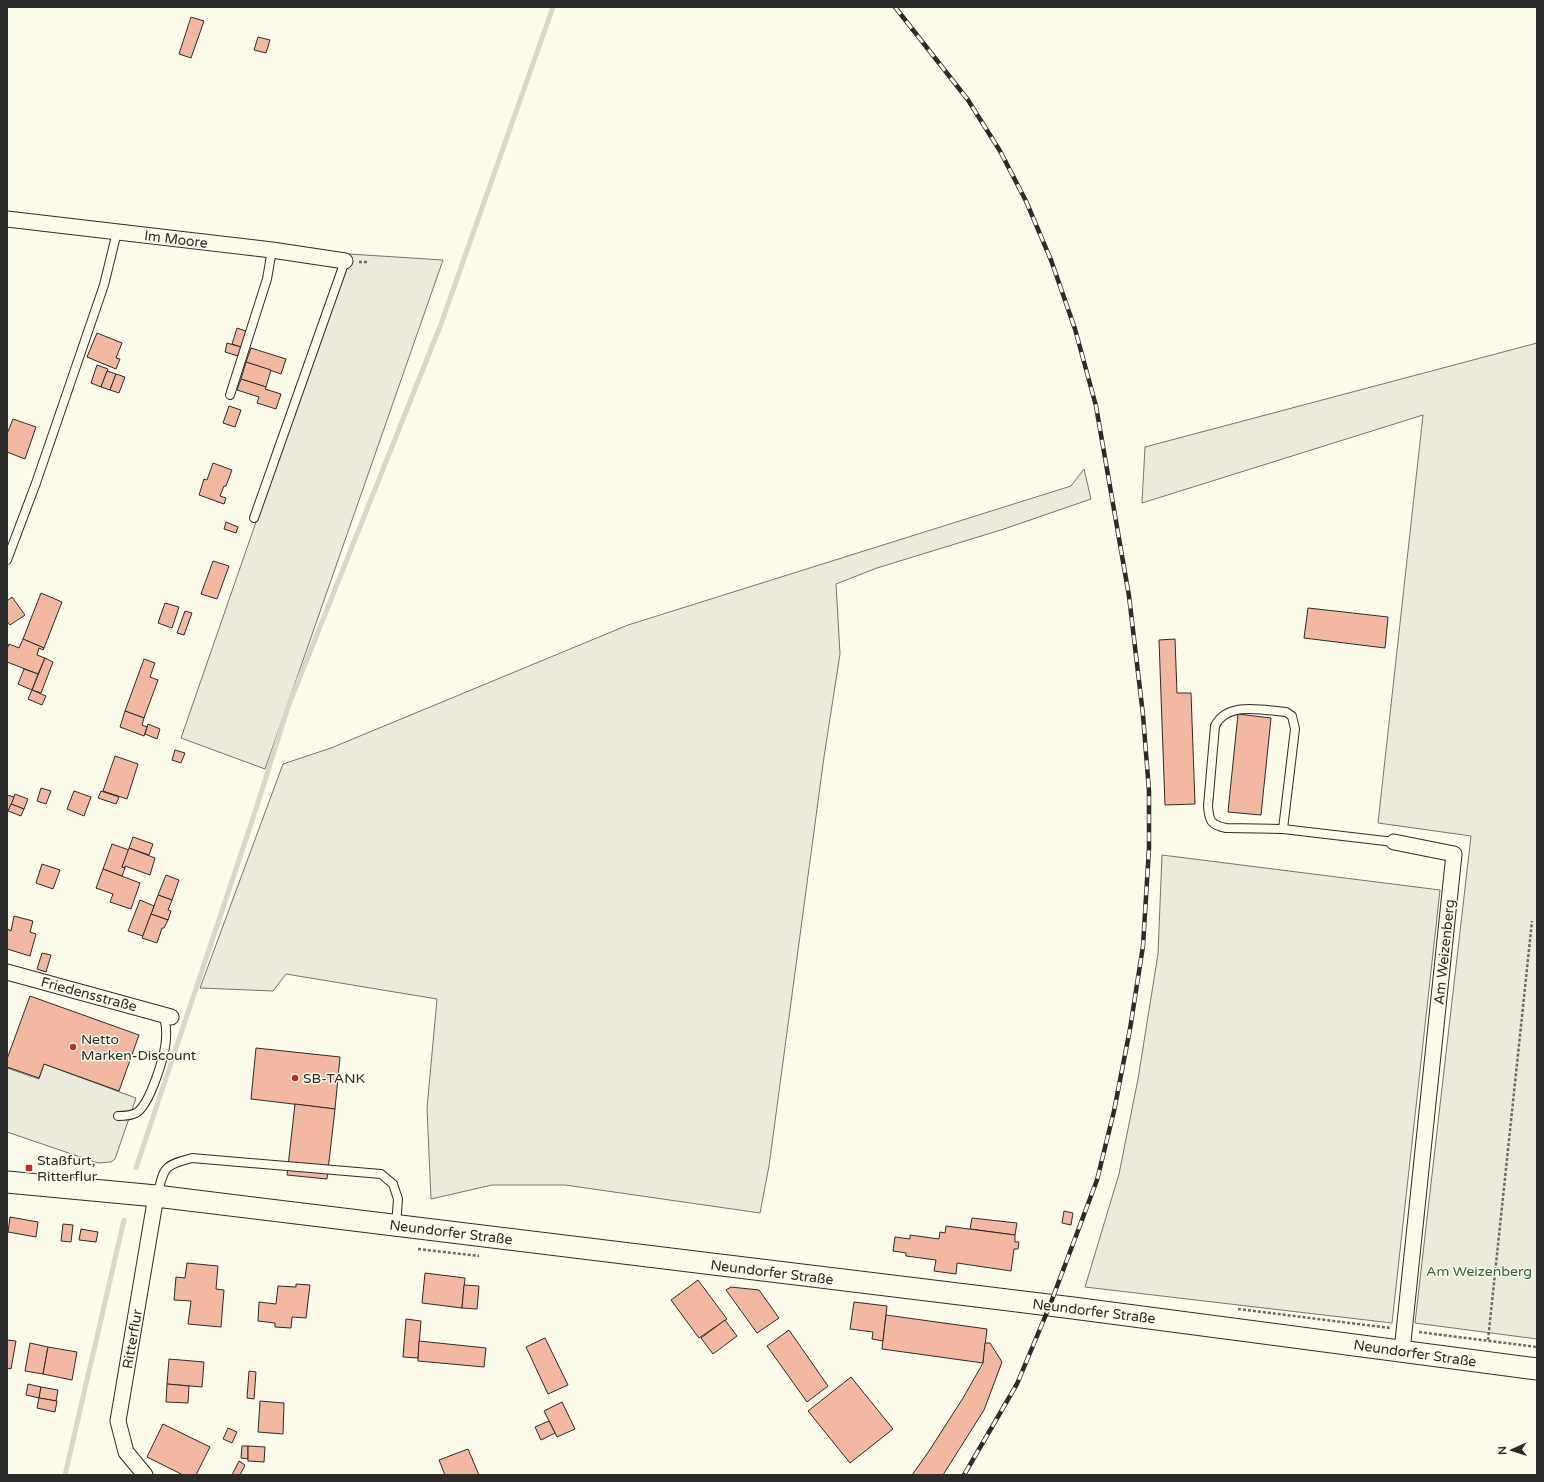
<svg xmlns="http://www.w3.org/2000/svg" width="1544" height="1482" font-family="'Varela Round',sans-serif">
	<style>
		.green { fill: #ecebdb; stroke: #74746e }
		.parking { fill: #eceadb; stroke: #74746e }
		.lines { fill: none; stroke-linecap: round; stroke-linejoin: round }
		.stream { stroke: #d8d7c9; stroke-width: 5 }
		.building { fill: #f2b8a0; stroke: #2b2b2b }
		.lane-casing { stroke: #2b2b2b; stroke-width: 10 }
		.street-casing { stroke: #2b2b2b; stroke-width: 17 }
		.secondary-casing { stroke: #2b2b2b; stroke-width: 23 }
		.path { stroke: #6a6964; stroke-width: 2.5; stroke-dasharray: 3 2; stroke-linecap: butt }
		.lane { stroke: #fdfbea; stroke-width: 8 }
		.street { stroke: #fdfbea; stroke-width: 15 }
		.secondary { stroke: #fdfbea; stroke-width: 21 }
		.rail-casing { stroke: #2b2b2b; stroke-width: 4.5 }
		.rail { stroke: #fdfbea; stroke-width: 3; stroke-dasharray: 9; stroke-linecap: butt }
		.poi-dot { fill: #c62828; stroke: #fdfbea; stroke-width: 1.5 }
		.labels { text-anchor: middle; stroke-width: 3; stroke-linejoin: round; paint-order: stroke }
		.street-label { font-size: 14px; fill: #2b2b2b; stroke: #fdfbea }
		.poi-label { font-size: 14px; fill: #2b2b2b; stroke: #fdfbea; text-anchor: start }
		.park-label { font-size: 14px; fill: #34623c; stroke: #fdfbea }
	</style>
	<rect width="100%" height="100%" fill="#fdfbea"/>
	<g class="green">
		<path d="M349,254L443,260L265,769L181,738Z"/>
		<path d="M1537,343V1339L1415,1323L1471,836L1378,823L1423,415L1142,503L1145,447Z"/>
		<path d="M1084,469L1091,499L1004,529L877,568L836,584L840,654L824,757L769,1166L760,1213L565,1185H492L431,1199L427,1108L437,999L286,974L273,991L200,988L283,764L331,748L628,625L1071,486Z"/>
		<path d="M1162,855L1440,890L1392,1323L1085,1287L1119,1174L1138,1079L1158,954Z"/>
	</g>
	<path class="parking" d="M44,1064L136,1098L115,1159L111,1162L98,1163L7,1132V1068L39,1079Z"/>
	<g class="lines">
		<g class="stream">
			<path d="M136,1168L256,809L288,707L441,324L553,7"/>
			<path d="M65,1475L124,1220"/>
		</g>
	</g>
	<g class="building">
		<path d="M191,17L204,21L191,58L179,54Z"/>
		<path d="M258,37L270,40L266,53L254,50Z"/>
		<path d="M237,328L246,331L241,347L232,344Z"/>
		<path d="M97,333L122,343L116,358L120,359L116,369L87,357Z"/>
		<path d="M227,343L241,347L238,356L225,352Z"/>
		<path d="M251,348L286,359L281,374L246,362Z"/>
		<path d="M246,362L271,370L266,387L241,379Z"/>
		<path d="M97,365L108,369L101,387L91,383Z"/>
		<path d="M107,371L116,374L110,390L101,387Z"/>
		<path d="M116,374L125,377L119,393L110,390Z"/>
		<path d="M241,379L266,387L265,389L281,394L276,409L257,403L259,397L237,390Z"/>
		<path d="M229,406L241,410L235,427L223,423Z"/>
		<path d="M13,419L36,427L25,459L7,452V434Z"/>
		<path d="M213,463L232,470L226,486H224L220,496L226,498L224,504L199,495L204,479L207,480Z"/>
		<path d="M226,522L238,527L236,533L224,529Z"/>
		<path d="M213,561L229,566L217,599L201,594Z"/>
		<path d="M41,593L62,602L44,648L23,639Z"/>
		<path d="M12,597L25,615L10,625L7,621V601Z"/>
		<path d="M165,603L179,607L172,628L158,623Z"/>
		<path d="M1308,608L1388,617L1385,648L1304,638Z"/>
		<path d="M185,611L192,613L184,635L177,633Z"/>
		<path d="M23,639L44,648L43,650L39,648L37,655L45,658L38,674L7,662V649L9,644L19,648Z"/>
		<path d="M1175,639L1177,693H1191L1195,804L1165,805L1159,640Z"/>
		<path d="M45,658L53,662L41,693L32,690Z"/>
		<path d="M144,659L155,663L150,677L158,680L144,718L125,711Z"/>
		<path d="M24,669L38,674L32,690L18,684Z"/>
		<path d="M32,690L46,696L42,705L28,699Z"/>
		<path d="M125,711L144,718L142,725L147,727L144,736L120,727Z"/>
		<path d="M1238,714L1271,718L1261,815L1228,812Z"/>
		<path d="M148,724L160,729L157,739L145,734Z"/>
		<path d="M175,750L185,753L181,763L172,760Z"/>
		<path d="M115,756L138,764L127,799L103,791Z"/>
		<path d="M41,788L51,791L46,804L37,801Z"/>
		<path d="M74,791L91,797L84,816L67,809Z"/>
		<path d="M101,791L119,797L116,804L98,798Z"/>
		<path d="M15,794L28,799L24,809L11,804Z"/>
		<path d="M7,795L14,797L9,810L7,809Z"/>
		<path d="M11,804L24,809L21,816L8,811Z"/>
		<path d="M133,837L153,844L149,855L129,848Z"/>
		<path d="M112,844L129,850L122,867L125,868L122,876L103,869Z"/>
		<path d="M129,848L155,858L150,875L125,866V868L122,867Z"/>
		<path d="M42,864L60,870L53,889L36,883Z"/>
		<path d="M103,869L140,883L131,909L110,902L113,894L96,888Z"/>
		<path d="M166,875L179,880L172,900L158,895Z"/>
		<path d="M158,895L172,900L168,910L171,911L168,920L151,914Z"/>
		<path d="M140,900L154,906L143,936L128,931Z"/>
		<path d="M151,914L168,920L164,928H162L157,943L142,938Z"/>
		<path d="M14,916L33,921L30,932L36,934L30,956L7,949V929L11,931Z"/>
		<path d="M42,953L51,955L46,972L37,969Z"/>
		<path d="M30,996L139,1035L119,1091L44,1064L39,1078L7,1067V1059Z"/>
		<path d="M256,1048L340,1057L335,1109L251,1099Z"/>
		<path d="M295,1104L335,1109L327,1179L287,1175Z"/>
		<path d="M1064,1211L1073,1213L1071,1225L1062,1223Z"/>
		<path d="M10,1217L38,1222L36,1237L8,1232Z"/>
		<path d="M972,1218L1017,1223L1015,1235L970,1229Z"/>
		<path d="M63,1224L73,1225L71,1242L61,1241Z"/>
		<path d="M946,1226L1015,1235V1242H1019L1018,1249H1014L1011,1271L957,1263L956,1274L934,1271L936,1260L906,1256V1253L893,1251L895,1237L910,1239V1235L939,1239L940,1232L945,1233Z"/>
		<path d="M81,1229L98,1232L96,1242L79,1240Z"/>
		<path d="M187,1263L218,1266L216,1289L224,1290L221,1327L188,1324L191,1301L174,1300L176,1277L185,1278Z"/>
		<path d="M425,1273L465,1278L462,1308L422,1303Z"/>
		<path d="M698,1280L727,1319L699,1338L671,1300Z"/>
		<path d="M296,1284L310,1285L306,1318L292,1317L291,1328L275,1327V1323L258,1321L259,1302L276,1304L278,1286L296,1287Z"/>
		<path d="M464,1285L479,1286L477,1309L462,1308Z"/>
		<path d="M731,1287L759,1290L779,1318L757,1333L726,1290Z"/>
		<path d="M854,1302L887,1306L883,1341L872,1339L873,1332L850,1329Z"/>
		<path d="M886,1315L987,1329L983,1363L882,1349Z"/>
		<path d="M406,1319L421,1321L418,1358L403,1357Z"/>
		<path d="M725,1320L737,1336L713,1354L701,1338Z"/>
		<path d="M789,1330L828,1386L807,1402L767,1346Z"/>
		<path d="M545,1338L568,1385L548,1394L526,1347Z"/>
		<path d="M7,1340L16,1341L11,1369L7,1368Z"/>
		<path d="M419,1341L486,1348L484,1367L418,1361Z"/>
		<path d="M30,1343L48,1347L43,1374L25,1371Z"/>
		<path d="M985,1343H990L1002,1362L984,1410L943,1475H912L929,1451L963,1398L983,1363Z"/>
		<path d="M48,1347L77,1352L72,1380L43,1374Z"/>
		<path d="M169,1359L204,1362L202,1387L167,1384Z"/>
		<path d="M249,1371L256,1372L254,1399L247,1398Z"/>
		<path d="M851,1377L893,1429L850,1463L808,1411Z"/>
		<path d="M28,1384L41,1387L39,1398L26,1395Z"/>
		<path d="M167,1384L189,1386L188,1403L166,1402Z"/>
		<path d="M41,1387L58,1390L56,1401L39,1398Z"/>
		<path d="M39,1398L57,1401L55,1412L37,1408Z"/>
		<path d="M260,1401L284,1403L283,1434L258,1432Z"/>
		<path d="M562,1402L575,1429L557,1437L544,1411Z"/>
		<path d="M549,1421L555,1433L541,1440L535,1427Z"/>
		<path d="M163,1424L210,1447L196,1475H183L147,1457Z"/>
		<path d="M228,1428L237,1432L232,1443L223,1439Z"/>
		<path d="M242,1446H248V1459L241,1458Z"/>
		<path d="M248,1446L265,1447L264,1462L248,1461Z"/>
		<path d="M468,1449L479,1475H445L439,1460Z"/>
		<path d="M239,1461L245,1465L240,1475H232Z"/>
	</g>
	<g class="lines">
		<g class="lane-casing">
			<g id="lane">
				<path d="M230,395L267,279L272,250"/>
				<path d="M254,518L345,261"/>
				<path d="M7,560L36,483L104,285L117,232"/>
				<path d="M1283,829L1295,729L1292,716L1286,712C1263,710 1227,701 1215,726L1208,806C1209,821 1211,825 1226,828L1283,829L1394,842"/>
				<path d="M118,1116C124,1116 130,1116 136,1113C150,1105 166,1053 166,1037C167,1029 165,1022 164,1015"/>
				<path d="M157,1195C165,1167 162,1166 192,1158L381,1174L393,1184L398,1199L396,1225"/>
			</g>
		</g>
		<g class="street-casing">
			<g id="street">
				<path d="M7,219L272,250L345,261"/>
				<path d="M1394,842L1454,854L1402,1351"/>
				<path d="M7,972L171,1017"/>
				<path d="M145,1475L126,1452L118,1421L156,1196"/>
			</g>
		</g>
		<g class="secondary-casing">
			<path id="secondary" d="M7,1182L156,1196L1073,1308L1537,1369"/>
		</g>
		<g class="path">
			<path d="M359,262H369"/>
			<path d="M418,1249L479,1256"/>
			<path d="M1238,1309L1390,1328"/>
			<path d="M1419,1332L1537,1347"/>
			<path d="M1488,1340L1532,921"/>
		</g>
		<use href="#lane" class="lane"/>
		<use href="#street" class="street"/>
		<use href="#secondary" class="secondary"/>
		<g class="rail-casing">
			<path id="rail" d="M895,7L968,100L1000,151L1026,201L1051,260L1075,329L1096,406L1129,596L1143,715L1149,791V848L1143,946L1130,1029L1114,1111L1097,1180L1050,1305L1017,1384L964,1475"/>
		</g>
		<use href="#rail" class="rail"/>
	</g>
	<g class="poi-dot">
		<circle cx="73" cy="1047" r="4"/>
		<circle cx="295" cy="1078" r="4"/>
		<rect x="25" y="1164" width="8" height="8" rx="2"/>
	</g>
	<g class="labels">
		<g class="street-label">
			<text transform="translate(176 239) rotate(7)" y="5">Im Moore</text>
			<text transform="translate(1444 952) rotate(-84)" y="5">Am Weizenberg</text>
			<text transform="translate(89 994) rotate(15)" y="5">Friedensstraße</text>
			<text transform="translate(451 1232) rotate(7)" y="5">Neundorfer Straße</text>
			<text transform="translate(772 1272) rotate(7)" y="5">Neundorfer Straße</text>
			<text transform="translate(1094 1311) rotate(7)" y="5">Neundorfer Straße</text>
			<text transform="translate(132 1339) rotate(-80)" y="5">Ritterflur</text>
			<text transform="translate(1415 1353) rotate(8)" y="5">Neundorfer Straße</text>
		</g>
		<g class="poi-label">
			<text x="81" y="1044">Netto<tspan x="81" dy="16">Marken-Discount</tspan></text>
			<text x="303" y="1083">SB-TANK</text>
			<text x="37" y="1165">Staßfurt,<tspan x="37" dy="16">Ritterflur</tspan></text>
		</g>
		<g class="park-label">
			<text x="1479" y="1276">Am Weizenberg</text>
		</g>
	</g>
	<rect width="1544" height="1482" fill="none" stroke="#2b2b2b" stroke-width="16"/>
	<g transform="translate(1512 1450) rotate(267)" stroke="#fdfbea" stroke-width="3" paint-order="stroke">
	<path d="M0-3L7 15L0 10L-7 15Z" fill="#2b2b2b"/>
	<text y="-6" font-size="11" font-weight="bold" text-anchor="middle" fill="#2b2b2b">N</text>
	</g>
</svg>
